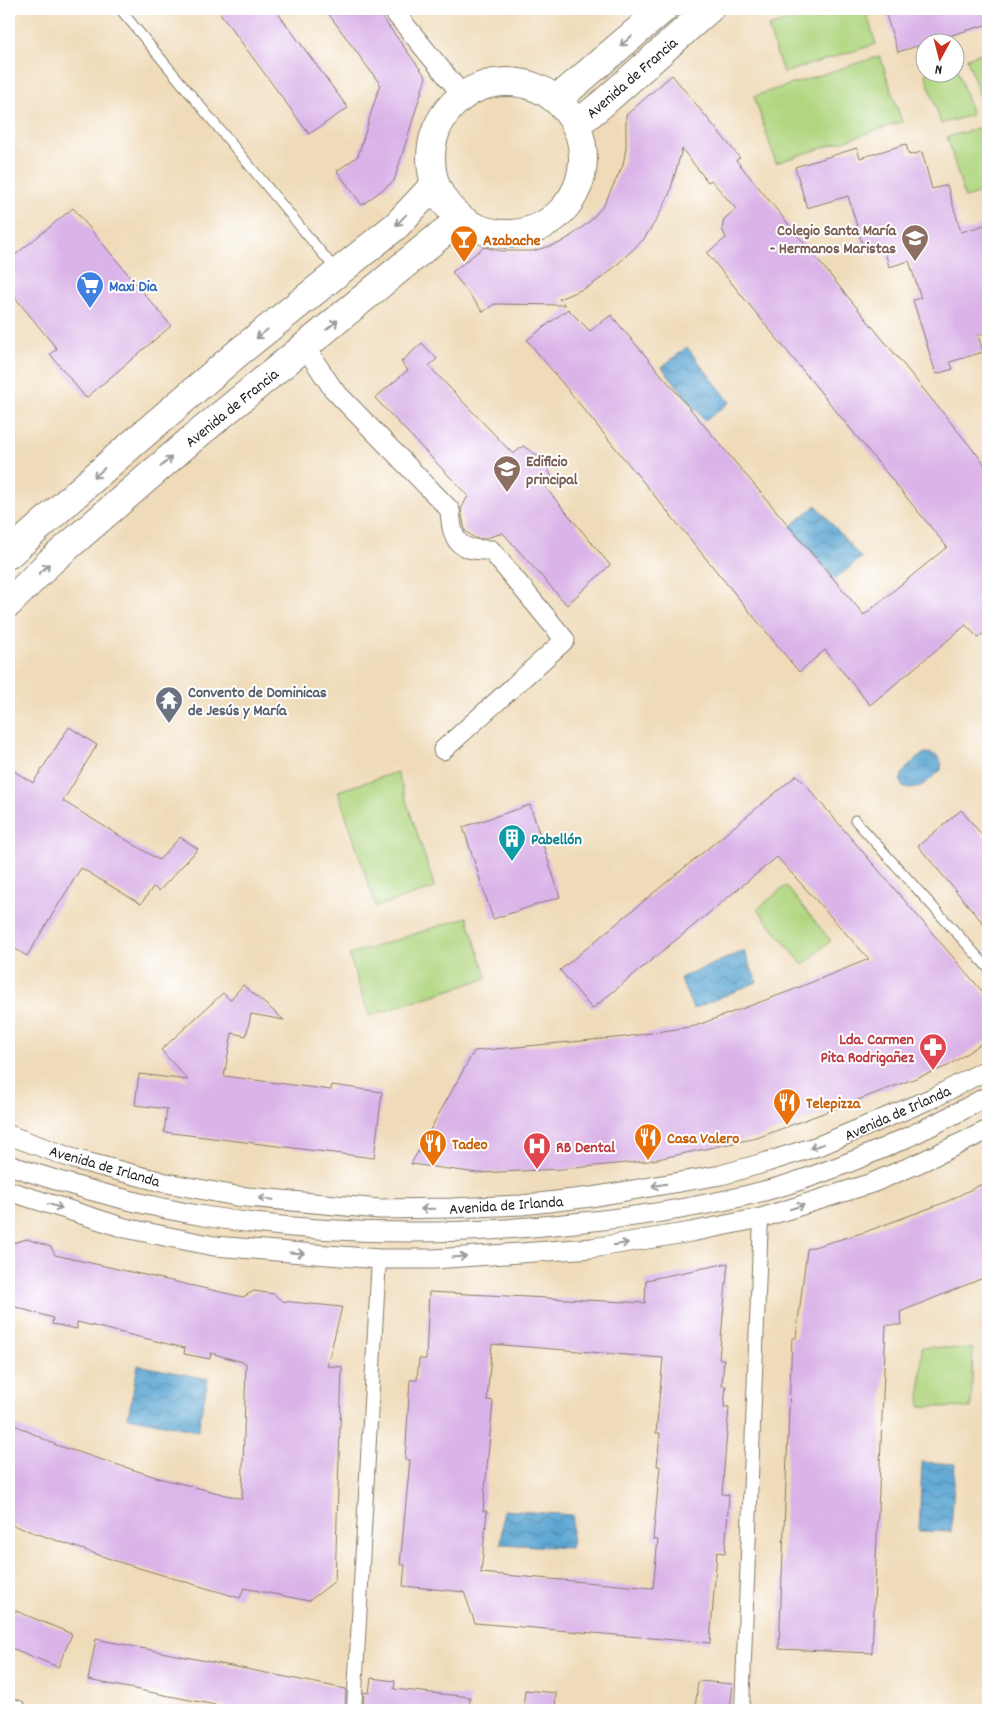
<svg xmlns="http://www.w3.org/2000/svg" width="997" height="1719" font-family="Dekko,sans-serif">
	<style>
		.pitch { fill: #b0d680; stroke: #66794e }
		.water { fill: url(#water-waves); stroke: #3b6077 }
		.building { fill: #dab3e8; fill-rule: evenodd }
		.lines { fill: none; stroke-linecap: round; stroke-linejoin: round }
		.service-casing { stroke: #867c6a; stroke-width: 11 }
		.pedestrian-casing { stroke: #867c6a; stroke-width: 16 }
		.minor-casing { stroke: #867c6a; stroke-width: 21 }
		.primary-casing { stroke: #867c6a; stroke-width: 30 }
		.service { stroke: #fff; stroke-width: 9 }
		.pedestrian { stroke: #fff; stroke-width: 14 }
		.minor { stroke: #fff; stroke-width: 19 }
		.primary { stroke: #fff; stroke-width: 28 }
		.oneway { stroke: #999 }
		.labels { text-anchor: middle; stroke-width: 4; stroke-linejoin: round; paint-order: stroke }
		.street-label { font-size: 16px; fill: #1c1c1c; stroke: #fff }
		.education-label { font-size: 16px; font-weight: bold; fill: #785e54; stroke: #fff; text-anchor: end }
		.food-label { font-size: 16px; font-weight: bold; fill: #c56008; stroke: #fff; text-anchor: start }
		.shop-label { font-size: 16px; font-weight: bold; fill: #366cbe; stroke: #fff; text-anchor: start }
		.worship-label { font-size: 16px; font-weight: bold; fill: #5b616d; stroke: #fff; text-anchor: start }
		.culture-label { font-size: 16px; font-weight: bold; fill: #0d838f; stroke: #fff; text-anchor: start }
		.health-label { font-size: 16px; font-weight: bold; fill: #be3a42; stroke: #fff; text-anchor: end }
	</style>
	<defs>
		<pattern id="water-waves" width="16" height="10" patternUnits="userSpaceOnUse" patternTransform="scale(1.25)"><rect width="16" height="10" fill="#5aa5d2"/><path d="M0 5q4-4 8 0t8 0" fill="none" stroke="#4a86aa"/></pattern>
	</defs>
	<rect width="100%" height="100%" fill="#fff"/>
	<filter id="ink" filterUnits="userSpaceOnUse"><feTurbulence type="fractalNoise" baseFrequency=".02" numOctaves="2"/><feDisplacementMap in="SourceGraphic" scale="10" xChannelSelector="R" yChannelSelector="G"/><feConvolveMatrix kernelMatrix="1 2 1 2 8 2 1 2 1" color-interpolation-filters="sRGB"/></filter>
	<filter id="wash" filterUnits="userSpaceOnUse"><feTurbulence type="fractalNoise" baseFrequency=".0096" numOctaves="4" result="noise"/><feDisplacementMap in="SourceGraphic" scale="20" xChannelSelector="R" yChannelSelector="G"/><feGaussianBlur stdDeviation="1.12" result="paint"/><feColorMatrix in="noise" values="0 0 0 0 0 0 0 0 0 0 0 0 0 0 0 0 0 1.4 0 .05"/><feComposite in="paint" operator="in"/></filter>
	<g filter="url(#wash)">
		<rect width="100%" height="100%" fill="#efdbb9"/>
		<g class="pitch">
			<path d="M826,9H865L876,44L783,73L768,27Z"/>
			<path d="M988,51V107L984,109L967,58Z"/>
			<path d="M880,56L902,122L776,163L754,96Z"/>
			<path d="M955,61L972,115L941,124L925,73L954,72Z"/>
			<path d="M988,125V191L965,198L947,137Z"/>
			<path d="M397,772L435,888L376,907L338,791Z"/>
			<path d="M786,886L831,941L803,965L757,909Z"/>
			<path d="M467,917L487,978L369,1016L349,955Z"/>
			<path d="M922,1347L973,1349L971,1408L920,1406Z"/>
		</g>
		<g class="water">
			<path d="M687,347L730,402L705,421L662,367Z"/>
			<path d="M816,505L861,558L834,580L790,527Z"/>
			<path d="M925,753C937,753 943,759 941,770C930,779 917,794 903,787C900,783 900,779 902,775C904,769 920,755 925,753Z"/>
			<path d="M744,951L757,982L693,1009L680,978Z"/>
			<path d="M138,1365L208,1379L198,1431L128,1417Z"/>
			<path d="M922,1462L955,1464L951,1532L919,1531Z"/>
			<path d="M503,1510L573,1515L571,1548L501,1544Z"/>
		</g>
		<g id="blocks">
			<g class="building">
				<path d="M217,9H275L348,108L309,134Z"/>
				<path d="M325,9H376L426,77L394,181L362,205L337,171L358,156L380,84Z"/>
				<path d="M884,9H988V24L929,42H924V44L898,52Z"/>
				<path d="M672,75L740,158L736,160L988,468V629L978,638L966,625L870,705L825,650L799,672L527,340L568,309L590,331L611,315L864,615L947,547L707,253L726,238L722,229L724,219L736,209L711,180L708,182L682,149L669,195L657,219L644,239L607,274L590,286L559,299L565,305L494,304L483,312L452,272L484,247L502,251H533L560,243L571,236L589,222L604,205L623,165L626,148V115Z"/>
				<path d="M906,144L909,155L922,152L932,189L947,185L961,232L988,224V333L978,335L983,352L950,362L953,369L936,374L913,300L921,298L909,261L889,267L884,248L865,253L848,196L807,208L795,167L857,148L860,158Z"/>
				<path d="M73,208L171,326L86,398L50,354L57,349L9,290V260Z"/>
				<path d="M422,343L437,359L429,366L513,454L523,446L538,456L549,471L553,481L546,488L610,565L567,605L503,533L483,539L475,538L465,531L461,509L468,496L375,398L408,370L401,362Z"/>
				<path d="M69,727L97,745L63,801L159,860L180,837L198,849L159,891L153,887L141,904L81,868L27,956L9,945V768L33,783Z"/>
				<path d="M797,775L988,998V1039L948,1066L757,1138L648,1161L563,1169L478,1173L411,1164L474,1051L625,1037L695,1026L790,991L869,959L777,857L592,1009L560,970Z"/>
				<path d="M530,805L560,897L493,919L463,827Z"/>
				<path d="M961,810L988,842V929L918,846Z"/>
				<path d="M243,985L284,1020L251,1014L246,1036L232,1033L224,1076L331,1090L332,1085L382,1092L374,1158L164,1132L167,1109L135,1105L139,1074L188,1080L161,1050L223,993L230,1000Z"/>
				<path d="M988,1181V1276L900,1312L901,1325H886L872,1653L779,1649L792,1338H796L807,1249L865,1232L946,1202Z"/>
				<path d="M27,1239L51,1247L55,1255L243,1297L254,1291L274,1294L282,1301L342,1307L327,1366L342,1367L335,1581L309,1601L244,1588L240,1598L122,1563L9,1524V1422L56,1445L159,1478L242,1499L246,1363L211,1353L210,1359L184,1354L185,1348L77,1322V1329L52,1324L53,1318L9,1305V1244Z"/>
				<path d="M728,1263L719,1359H724L722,1386H726L724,1407H729L722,1494L729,1495L725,1553L717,1552L710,1643L475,1623L464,1592L403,1586L405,1565H400L410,1460H405L410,1380H417L419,1359H426L429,1292L645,1303L646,1280ZM492,1344L663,1358L656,1433H660L657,1466H660L653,1539L658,1540L653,1588L481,1573L487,1511H483L493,1401L487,1400Z"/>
				<path d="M9,1608L72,1634L58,1667L9,1647Z"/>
				<path d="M96,1639L346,1689L345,1710H241L88,1680Z"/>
				<path d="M371,1678L395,1681L394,1689L470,1697L469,1710H363L364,1692L369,1693Z"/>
				<path d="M698,1681L733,1684L730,1710H695Z"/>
				<path d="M525,1690L556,1693L555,1710H523Z"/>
			</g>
		</g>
	</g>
	<g filter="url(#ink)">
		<use href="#blocks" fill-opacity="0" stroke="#867c6a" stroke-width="1"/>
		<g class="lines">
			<g class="service-casing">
				<g id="service">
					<path d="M120,9L336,270"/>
					<path d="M855,820L988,968"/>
				</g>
			</g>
			<g class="pedestrian-casing">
				<g id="pedestrian">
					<path d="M354,1710L379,1259"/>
					<path d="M742,1710L761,1218"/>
				</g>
			</g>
			<g class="minor-casing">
				<g id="minor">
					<path d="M392,9L463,96"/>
					<path d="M305,347L333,389L450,510C452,541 457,551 491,550L565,640L443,750"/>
					<path d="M9,1135L74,1159L162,1182L236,1196L380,1209L452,1208L522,1205L591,1197L721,1175L767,1162L821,1145L935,1097L988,1069"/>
					<path d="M9,1165C74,1187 142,1206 210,1217C331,1236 453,1236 574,1223C647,1216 719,1205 789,1184C858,1162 925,1131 988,1096"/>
					<path d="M9,1191L125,1228L214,1246L379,1259H434L592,1248L691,1232L761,1218L872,1183L919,1163L988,1130"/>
					<path d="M9,1708L17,1710"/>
				</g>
			</g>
			<g class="primary-casing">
				<g id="primary">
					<circle cx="507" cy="158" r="76"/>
					<path d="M554,98L567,91L663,9"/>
					<path d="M576,125L602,104L709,9"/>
					<path d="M9,554L116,458L239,352L397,225L435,184"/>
					<path d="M9,603L50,562L192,439L460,219"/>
				</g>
			</g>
			<use href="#service" class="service"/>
			<use href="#pedestrian" class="pedestrian"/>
			<use href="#minor" class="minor"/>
			<use href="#primary" class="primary"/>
		</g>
		<defs><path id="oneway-shaft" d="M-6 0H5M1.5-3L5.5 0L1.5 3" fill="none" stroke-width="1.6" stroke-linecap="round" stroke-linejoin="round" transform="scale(1.25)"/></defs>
		<g class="oneway">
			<use href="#oneway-shaft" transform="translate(626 41) rotate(139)"/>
			<use href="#oneway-shaft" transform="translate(401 220) rotate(134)"/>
			<use href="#oneway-shaft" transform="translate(332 325) rotate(-40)"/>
			<use href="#oneway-shaft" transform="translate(262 334) rotate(141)"/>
			<use href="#oneway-shaft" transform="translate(166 462) rotate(-41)"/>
			<use href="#oneway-shaft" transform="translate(99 473) rotate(138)"/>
			<use href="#oneway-shaft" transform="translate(44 569) rotate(-44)"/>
			<use href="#oneway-shaft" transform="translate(817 1146) rotate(162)"/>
			<use href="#oneway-shaft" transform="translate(659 1185) rotate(170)"/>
			<use href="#oneway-shaft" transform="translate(266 1199) rotate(-174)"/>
			<use href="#oneway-shaft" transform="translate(55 1206) rotate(18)"/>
			<use href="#oneway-shaft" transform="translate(797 1207) rotate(-18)"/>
			<use href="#oneway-shaft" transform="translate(428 1209) rotate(179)"/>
			<use href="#oneway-shaft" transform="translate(621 1244) rotate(-9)"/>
			<use href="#oneway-shaft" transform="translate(297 1253) rotate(4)"/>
			<use href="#oneway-shaft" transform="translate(459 1257) rotate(-4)"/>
		</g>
	</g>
	<defs>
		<g id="school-pin" transform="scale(1.4375)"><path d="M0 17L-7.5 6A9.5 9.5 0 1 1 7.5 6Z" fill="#8d6e63" stroke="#fff"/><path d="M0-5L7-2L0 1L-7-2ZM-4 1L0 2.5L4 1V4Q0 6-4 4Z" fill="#fff"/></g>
		<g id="bar-pin" transform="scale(1.4375)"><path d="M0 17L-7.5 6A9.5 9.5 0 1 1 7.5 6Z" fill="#e8710a" stroke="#fff"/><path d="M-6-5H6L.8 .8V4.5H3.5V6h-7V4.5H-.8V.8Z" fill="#fff"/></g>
		<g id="supermarket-pin" transform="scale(1.4375)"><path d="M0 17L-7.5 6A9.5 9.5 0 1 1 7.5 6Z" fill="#3f7fe0" stroke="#fff"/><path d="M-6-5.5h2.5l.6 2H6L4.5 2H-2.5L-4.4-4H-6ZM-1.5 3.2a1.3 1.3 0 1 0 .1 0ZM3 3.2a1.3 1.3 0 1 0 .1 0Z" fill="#fff"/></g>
		<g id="temple-pin" transform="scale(1.4375)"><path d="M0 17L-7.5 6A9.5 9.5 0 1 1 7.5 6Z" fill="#6b7280" stroke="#fff"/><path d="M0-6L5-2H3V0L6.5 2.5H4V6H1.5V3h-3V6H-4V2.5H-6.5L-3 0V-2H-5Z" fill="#fff"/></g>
		<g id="building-pin" transform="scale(1.4375)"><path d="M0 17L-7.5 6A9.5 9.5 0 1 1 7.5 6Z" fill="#0f9aa8" stroke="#fff"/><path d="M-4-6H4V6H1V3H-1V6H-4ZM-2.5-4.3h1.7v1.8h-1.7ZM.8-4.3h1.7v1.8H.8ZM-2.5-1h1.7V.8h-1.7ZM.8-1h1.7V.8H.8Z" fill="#fff"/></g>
		<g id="pharmacy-pin" transform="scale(1.4375)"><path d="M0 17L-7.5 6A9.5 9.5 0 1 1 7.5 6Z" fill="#e0444e" stroke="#fff"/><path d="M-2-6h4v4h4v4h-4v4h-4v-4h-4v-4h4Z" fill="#fff"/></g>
		<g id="restaurant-pin" transform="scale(1.4375)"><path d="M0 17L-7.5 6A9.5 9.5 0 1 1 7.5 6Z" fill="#e8710a" stroke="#fff"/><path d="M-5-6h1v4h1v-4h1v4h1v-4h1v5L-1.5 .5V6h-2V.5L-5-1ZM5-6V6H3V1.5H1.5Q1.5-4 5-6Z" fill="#fff"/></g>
		<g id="hospital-pin" transform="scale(1.4375)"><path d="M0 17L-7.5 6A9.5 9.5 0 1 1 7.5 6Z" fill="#e0444e" stroke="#fff"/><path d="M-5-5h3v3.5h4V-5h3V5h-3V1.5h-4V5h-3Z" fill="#fff"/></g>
	</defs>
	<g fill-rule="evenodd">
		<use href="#school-pin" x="915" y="238"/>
		<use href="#bar-pin" x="464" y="239"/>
		<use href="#supermarket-pin" x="90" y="285"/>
		<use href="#school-pin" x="507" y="469"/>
		<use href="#temple-pin" x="169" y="700"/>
		<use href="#building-pin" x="512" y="838"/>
		<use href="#pharmacy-pin" x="933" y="1047"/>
		<use href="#restaurant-pin" x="787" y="1102"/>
		<use href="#restaurant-pin" x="648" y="1137"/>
		<use href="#restaurant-pin" x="433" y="1143"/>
		<use href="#hospital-pin" x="537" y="1146"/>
	</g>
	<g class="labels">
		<g class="street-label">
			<text transform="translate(631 77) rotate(-41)" y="6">Avenida de Francia</text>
			<text transform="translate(231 407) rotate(-39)" y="6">Avenida de Francia</text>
			<text transform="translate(897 1112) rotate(-24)" y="6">Avenida de Irlanda</text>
			<text transform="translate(105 1165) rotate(16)" y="6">Avenida de Irlanda</text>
			<text transform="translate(506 1204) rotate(-4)" y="6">Avenida de Irlanda</text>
		</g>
		<g class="education-label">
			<text x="896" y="235">Colegio Santa María<tspan x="896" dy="18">- Hermanos Maristas</tspan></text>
			<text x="526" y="466" text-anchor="start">Edificio<tspan x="526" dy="18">principal</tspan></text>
		</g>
		<g class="food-label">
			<text x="483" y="245">Azabache</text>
			<text x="806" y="1108">Telepizza</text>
			<text x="667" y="1143">Casa Valero</text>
			<text x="452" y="1149">Tadeo</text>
		</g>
		<g class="shop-label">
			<text x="109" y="291">Maxi Dia</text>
		</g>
		<g class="worship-label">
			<text x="188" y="697">Convento de Dominicas<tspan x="188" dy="18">de Jesús y María</tspan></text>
		</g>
		<g class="culture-label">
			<text x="531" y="844">Pabellón</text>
		</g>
		<g class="health-label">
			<text x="914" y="1044">Lda. Carmen<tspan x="914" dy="18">Pita Rodrigañez</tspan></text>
			<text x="556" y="1152" text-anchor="start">RB Dental</text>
		</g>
	</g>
	<rect width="997" height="1719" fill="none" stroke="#fff" stroke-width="30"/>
	<g transform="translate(940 58) rotate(187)"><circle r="24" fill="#ffffff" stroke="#a4a4a4"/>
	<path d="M0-4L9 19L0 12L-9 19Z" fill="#c8321e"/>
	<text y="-8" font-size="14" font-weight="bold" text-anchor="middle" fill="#1c1c1c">N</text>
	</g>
</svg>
